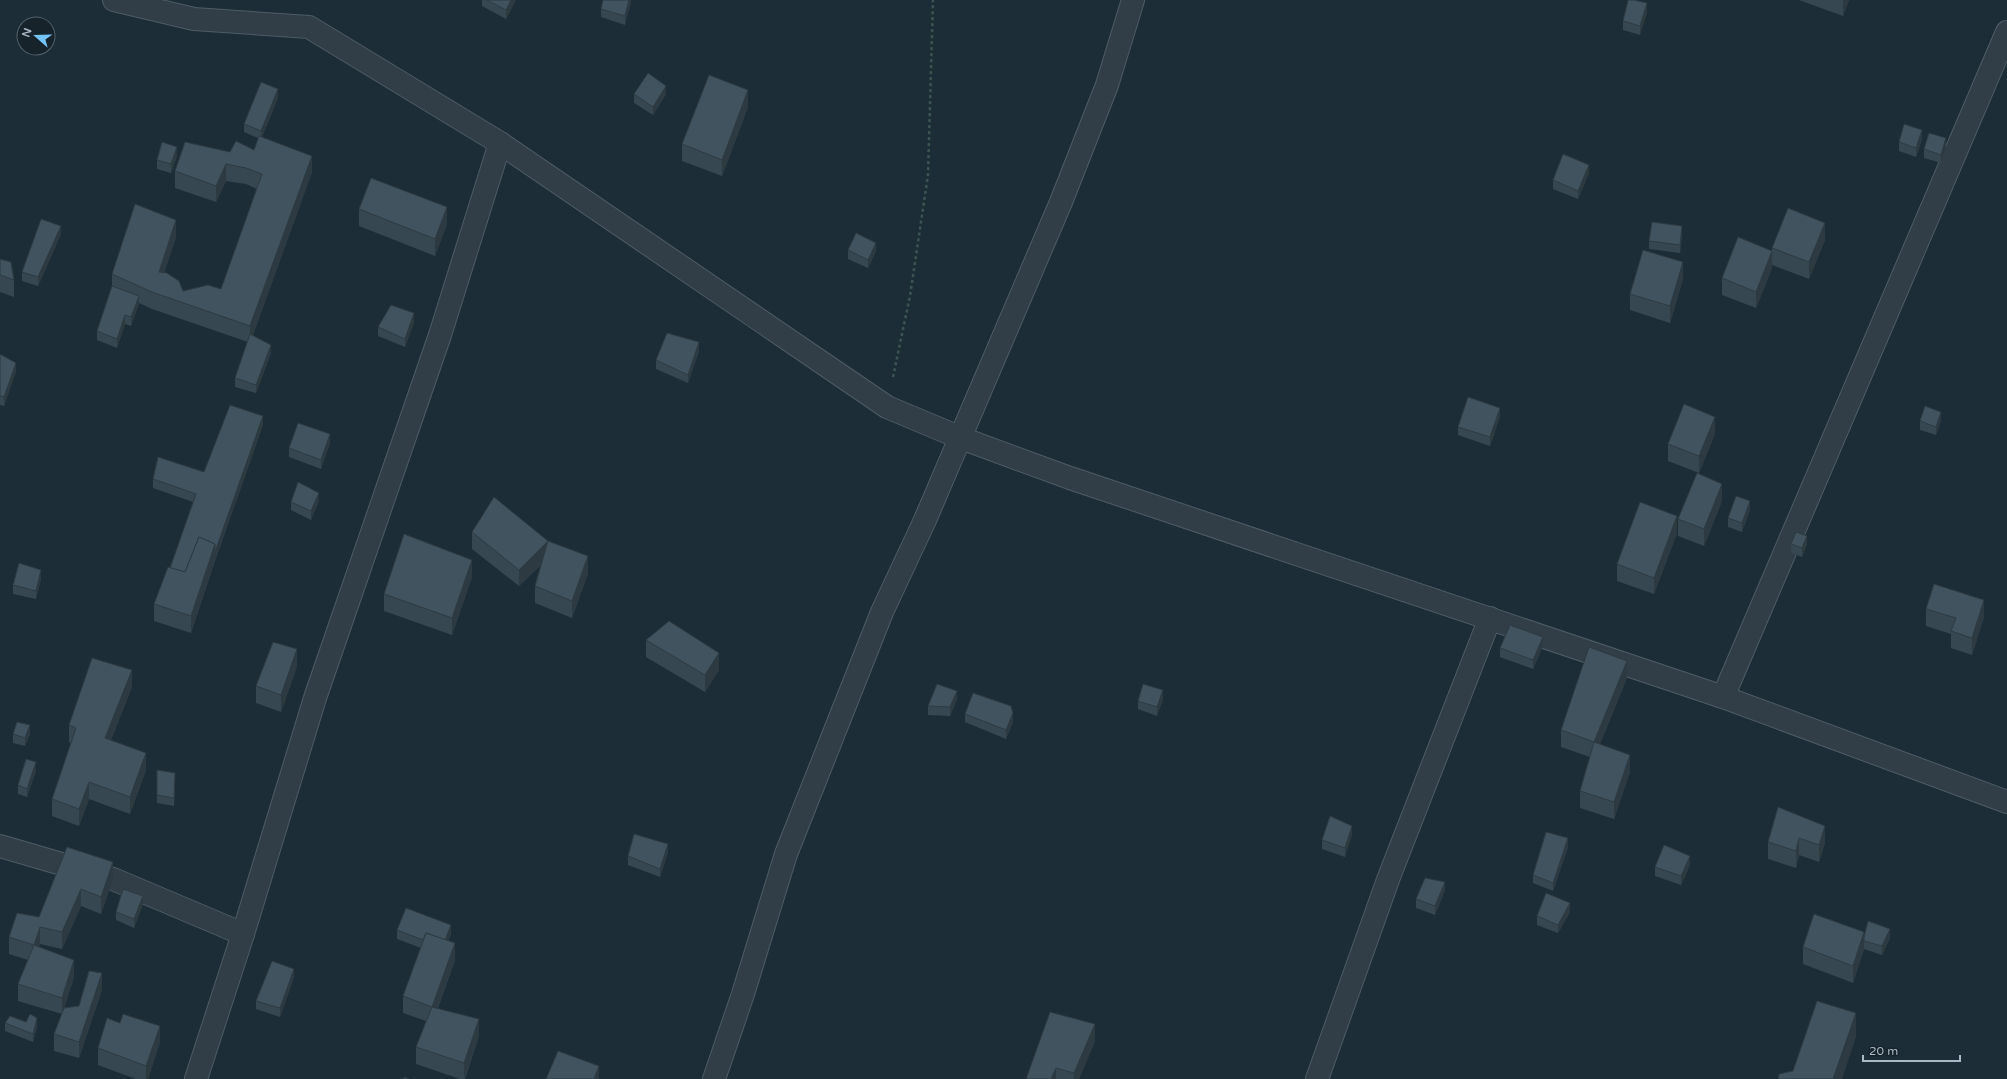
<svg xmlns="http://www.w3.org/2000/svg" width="2007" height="1079" font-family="'Varela Round',sans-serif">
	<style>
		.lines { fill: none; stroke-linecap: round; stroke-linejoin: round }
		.minor-casing { stroke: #4e5c66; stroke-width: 24 }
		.path { stroke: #3c5553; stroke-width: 2.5; stroke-dasharray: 3 3; stroke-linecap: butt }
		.minor { stroke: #313e47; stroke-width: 22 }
		.wall { fill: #374752 }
		.shaded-wall { fill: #2d3a42 }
		.building { fill: #40535f; stroke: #2d3a42 }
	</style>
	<rect width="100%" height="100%" fill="#1d2d37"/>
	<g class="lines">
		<g class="minor-casing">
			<g id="minor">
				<path d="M114,0L194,19L309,27L500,143L887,407L961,438L1070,478L1723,697L2007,802"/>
				<path d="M1723,697L2007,32"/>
				<path d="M0,846L113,879L243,934"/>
				<path d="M196,1079L243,934L315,698L440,335L500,143"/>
				<path d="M714,1079L743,994L786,854L882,612L925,520L1061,202L1107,85L1133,0"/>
				<path d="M1317,1079L1389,877L1490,618"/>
			</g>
		</g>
		<path class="path" d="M893,377L910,296L928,175L933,0"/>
		<use href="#minor" class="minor"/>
	</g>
	<g class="wall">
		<path d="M482,0H516L506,19L482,6Z"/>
		<path d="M631,0V2L625,25L601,17V9Z"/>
		<path d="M1799,0H1849L1843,16Z"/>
		<path d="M1647,12L1640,35L1623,30V21Z"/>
		<path d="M634,94H666L653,115L634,103Z"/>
		<path d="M278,98L262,137L312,172L253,335L271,353L256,393L235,387V378L248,342L152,309L139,303L131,326L125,324L117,348L97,340V331L112,286V274L176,237L164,273L183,291L221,289L257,189L246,184L226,181L216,202L175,188V171L230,152L254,150L258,138L244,132V124Z"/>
		<path d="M748,107L722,176L682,161V144Z"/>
		<path d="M1922,139L1916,157L1899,151V142Z"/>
		<path d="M1946,147L1941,163L1924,158V149Z"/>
		<path d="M177,156L171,173L157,169V160Z"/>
		<path d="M1589,173L1578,199L1553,189V180Z"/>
		<path d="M359,209L447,224L435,256L359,226Z"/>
		<path d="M61,234L38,286L22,281V272Z"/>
		<path d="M1682,234L1680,253L1649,249V241Z"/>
		<path d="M1825,240L1809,279L1772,265V268L1756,308L1722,295V278L1772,250V248Z"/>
		<path d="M848,250L876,251L868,268L848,259Z"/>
		<path d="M0,259L14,280V297L0,292Z"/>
		<path d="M1683,279L1670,323L1630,310V294Z"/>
		<path d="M414,322L405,347L378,336V327Z"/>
		<path d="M699,351L688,383L656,369V360Z"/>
		<path d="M0,354L16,371L4,406L0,405Z"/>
		<path d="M1500,416L1490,446L1458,435V427Z"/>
		<path d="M1941,420L1936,435L1920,430V421Z"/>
		<path d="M263,425L215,561L191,633L154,621V604L170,568L193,502L153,488V479L204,472Z"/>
		<path d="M1715,434L1699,473L1668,461V444Z"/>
		<path d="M330,443L321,469L289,457V448Z"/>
		<path d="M319,501L311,520L291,510V502Z"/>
		<path d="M1722,501L1704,546L1678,536V519Z"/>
		<path d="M1750,510L1742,532L1728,527V518Z"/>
		<path d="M472,532L548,541L588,573L572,618L535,603V586L541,565L519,586L472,549Z"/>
		<path d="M1677,533L1654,594L1617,581V564Z"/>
		<path d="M1791,544H1807L1802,557L1791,553Z"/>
		<path d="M472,577L452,635L384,611V594Z"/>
		<path d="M41,579L36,599L13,594V585Z"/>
		<path d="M1926,609L1984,617L1972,655L1951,648V634L1926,626Z"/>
		<path d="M646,640L719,670L705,692L646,657Z"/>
		<path d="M1543,646L1533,669L1500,657V648Z"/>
		<path d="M297,666L281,712L256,703V686Z"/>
		<path d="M1627,678L1600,744L1630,772L1614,819L1580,808V791L1590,757L1561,747V730Z"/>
		<path d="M132,687L111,740L146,770L130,814L89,799L79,826L52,816V799L71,743L69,742V725Z"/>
		<path d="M957,699L950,716L928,715V706Z"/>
		<path d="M1163,699L1157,716L1138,709V701Z"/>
		<path d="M965,714L1013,722L1006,739L965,722Z"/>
		<path d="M13,734H30L25,746L13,743Z"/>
		<path d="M157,770L175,781L174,806L157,803Z"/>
		<path d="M36,771L27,797L18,794V785Z"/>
		<path d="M1825,826V843L1819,862L1799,855L1796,868L1768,859V842Z"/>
		<path d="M1352,834L1345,857L1322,849V840Z"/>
		<path d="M67,847L113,879L101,914L81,906L62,949L40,944L39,947L74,977L64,1008L79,1006L102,990L79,1058L54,1051V1034L62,1014L18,1001V984L28,960L9,954V937L39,917Z"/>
		<path d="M1568,847L1553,891L1533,883V875Z"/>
		<path d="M668,852L660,877L628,865V856Z"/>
		<path d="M1690,865L1681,885L1655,876V867Z"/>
		<path d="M1445,890L1435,915L1416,908V899Z"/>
		<path d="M143,904L134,928L116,920V912Z"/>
		<path d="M1570,912L1558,933L1537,925V916Z"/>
		<path d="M397,930L451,934L448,941L455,960L438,1008L479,1036L465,1079H460L416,1064V1047L426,1021L403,1013V996L421,948L397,939Z"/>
		<path d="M1864,937L1890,938L1882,955L1864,949L1853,983L1803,964V947Z"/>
		<path d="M294,977L280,1017L256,1009V1001Z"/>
		<path d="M26,1022L37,1027L33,1042L5,1031V1023Z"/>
		<path d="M1095,1041L1079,1079H1026Z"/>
		<path d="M160,1042L148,1079H136L98,1065V1048Z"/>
	</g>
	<g class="shaded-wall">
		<path d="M511,0H516L506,19V10Z"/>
		<path d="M629,0H631V2L625,25V16Z"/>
		<path d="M1843,0H1849L1843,16Z"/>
		<path d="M1647,3V12L1640,35V26Z"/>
		<path d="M666,86V94L653,115V107Z"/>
		<path d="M278,89V98L261,140V131Z"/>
		<path d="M748,90V107L722,176V160Z"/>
		<path d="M1922,130V139L1916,157V148Z"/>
		<path d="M1946,138V147L1941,163V155Z"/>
		<path d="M177,147V156L171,173V164Z"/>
		<path d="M312,156V172L250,343V326Z"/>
		<path d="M226,164V181L216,202V186Z"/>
		<path d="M1589,165V173L1578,199V191Z"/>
		<path d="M447,207V224L435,256V239Z"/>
		<path d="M176,220V237L159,289V272Z"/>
		<path d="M1825,223V240L1809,279V262Z"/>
		<path d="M61,226V234L38,286V277Z"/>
		<path d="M1682,226V234L1680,253V245Z"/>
		<path d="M876,243V251L868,268V260Z"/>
		<path d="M1772,251V268L1756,308V292Z"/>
		<path d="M1683,262V279L1670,323V306Z"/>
		<path d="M139,296V304L131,326V317Z"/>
		<path d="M414,313V322L405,347V339Z"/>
		<path d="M125,315V324L117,348V339Z"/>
		<path d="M699,342V351L688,383V375Z"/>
		<path d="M271,345V353L256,393V385Z"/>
		<path d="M16,363V371L4,406V397Z"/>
		<path d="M1500,408V416L1490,446V437Z"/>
		<path d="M1941,412V420L1936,435V427Z"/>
		<path d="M263,416V425L215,561L191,633V616L215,544Z"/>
		<path d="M1715,417V434L1699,473V456Z"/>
		<path d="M330,434V443L321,469V460Z"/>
		<path d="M1722,484V501L1704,546V529Z"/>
		<path d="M319,493V501L311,520V511Z"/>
		<path d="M1750,501V510L1742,532V523Z"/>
		<path d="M1677,516V533L1654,594V578Z"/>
		<path d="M1807,536V544L1802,557V548Z"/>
		<path d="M548,541V558L519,586V570Z"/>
		<path d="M588,556V573L572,618V601Z"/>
		<path d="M472,560V577L452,635V618Z"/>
		<path d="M41,570V579L36,599V591Z"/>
		<path d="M1984,600V617L1972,655V638Z"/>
		<path d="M1543,637V646L1533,669V660Z"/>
		<path d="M297,649V666L281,712V695Z"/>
		<path d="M719,653V670L705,692V675Z"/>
		<path d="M1627,661V678L1594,759V742Z"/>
		<path d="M132,670V687L105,755V738Z"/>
		<path d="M1163,690V699L1157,716V707Z"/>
		<path d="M957,691V699L950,716V707Z"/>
		<path d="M1013,713V722L1006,739V730Z"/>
		<path d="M30,725V734L25,746V738Z"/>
		<path d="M146,753V770L130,814V797Z"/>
		<path d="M1630,755V772L1614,819V802Z"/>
		<path d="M36,762V771L27,797V789Z"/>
		<path d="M175,773V781L174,806V798Z"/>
		<path d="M89,782V799L79,826V809Z"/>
		<path d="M1352,826V834L1345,857V848Z"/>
		<path d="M1825,826V843L1819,862V845Z"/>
		<path d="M1568,838V847L1553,891V883Z"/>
		<path d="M1799,838V855L1796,868V851Z"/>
		<path d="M668,844V852L660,877V869Z"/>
		<path d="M1690,856V865L1681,885V876Z"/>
		<path d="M113,862V879L101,914V897Z"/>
		<path d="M1445,882V890L1435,915V906Z"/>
		<path d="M81,889V906L62,949V932Z"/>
		<path d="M143,896V904L134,928V919Z"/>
		<path d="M1570,903V912L1558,933V925Z"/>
		<path d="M451,925V934L442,956V947Z"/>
		<path d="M40,927V944L34,962V945Z"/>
		<path d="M1890,929V938L1882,955V946Z"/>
		<path d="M1864,932V949L1853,983V966Z"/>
		<path d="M455,943V960L432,1023V1007Z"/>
		<path d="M74,960V977L62,1015V998Z"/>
		<path d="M294,969V977L280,1017V1008Z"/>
		<path d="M102,973V990L79,1058V1042Z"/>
		<path d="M1856,1013V1037L1842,1079H1833Z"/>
		<path d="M37,1018V1027L33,1042V1034Z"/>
		<path d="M479,1019V1036L464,1079V1063Z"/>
		<path d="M1095,1024V1041L1079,1079H1074V1073Z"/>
		<path d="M160,1026V1042L148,1079H146V1066Z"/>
		<path d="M599,1066V1079H594Z"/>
		<path d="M1056,1068V1079H1051Z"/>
	</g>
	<g class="building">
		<path d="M487,0H511L506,10Z"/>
		<path d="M603,0H629L625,16L601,9Z"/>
		<path d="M1628,0H1634L1647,3L1640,26L1623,21Z"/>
		<path d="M648,73L666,86L653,107L634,94Z"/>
		<path d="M709,75L748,90L722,160L682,144Z"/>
		<path d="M261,82L278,89L261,131L244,124Z"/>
		<path d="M1904,124L1922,130L1916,148L1899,142Z"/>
		<path d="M1929,133L1946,138L1941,155L1924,149Z"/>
		<path d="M259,136L312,156L250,326L152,292L112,274L135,204L176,220L159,272L167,273L179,281L183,291L208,285L221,289L262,174L246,168L226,164L216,186L175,171L185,142L230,152L236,141L254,150Z"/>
		<path d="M162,142L177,147L171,164L157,160Z"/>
		<path d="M1563,154L1589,165L1578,191L1553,180Z"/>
		<path d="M371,178L447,207L435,239L359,209Z"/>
		<path d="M1788,208L1825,223L1809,262L1772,248Z"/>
		<path d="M41,219L61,226L38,277L22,272Z"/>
		<path d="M1652,222L1682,226L1680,245L1649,241Z"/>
		<path d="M856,233L876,243L868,260L848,250Z"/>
		<path d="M1738,237L1772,251L1756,292L1722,278Z"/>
		<path d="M1643,250L1683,262L1670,306L1630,294Z"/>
		<path d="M0,259L11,262L14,280L0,275Z"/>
		<path d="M112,286L139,296L131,317L125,315L117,339L97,331Z"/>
		<path d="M391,305L414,313L405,339L378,327Z"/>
		<path d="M667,333L699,342L688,375L656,360Z"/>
		<path d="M250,334L271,345L256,385L235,378Z"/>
		<path d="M0,354L16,363L4,397L0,396Z"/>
		<path d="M1468,397L1500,408L1490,437L1458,427Z"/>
		<path d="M1684,404L1715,417L1699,456L1668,444Z"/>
		<path d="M230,405L263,416L215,552V544L199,537L185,572L170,568L196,494L153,479L158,457L204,472Z"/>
		<path d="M1925,406L1941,412L1936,427L1920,421Z"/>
		<path d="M298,423L330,434L321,460L289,448Z"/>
		<path d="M1697,473L1722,484L1704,529L1678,519Z"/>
		<path d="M298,482L319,493L311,511L291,502Z"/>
		<path d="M1736,496L1750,501L1742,523L1728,518Z"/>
		<path d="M494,497L548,541L519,570L472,532Z"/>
		<path d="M1640,502L1677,516L1654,578L1617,564Z"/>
		<path d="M1796,532L1807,536L1802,548L1791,544Z"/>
		<path d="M404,534L472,560L452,618L384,594Z"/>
		<path d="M199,537L215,544L191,616L154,604L168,567L185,572Z"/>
		<path d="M548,541L588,556L572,601L535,586Z"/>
		<path d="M19,563L41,570L36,591L13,585Z"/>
		<path d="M1934,584L1984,600L1972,638L1951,631L1956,618L1926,609Z"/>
		<path d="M669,621L719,653L705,675L646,640Z"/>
		<path d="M1510,625L1543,637L1533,660L1500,648Z"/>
		<path d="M273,642L297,649L281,695L256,686Z"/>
		<path d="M1589,647L1627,661L1594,742L1630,755L1614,802L1580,791L1594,742L1561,730Z"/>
		<path d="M92,658L132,670L105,738L146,753L130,797L89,782L79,809L52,799L76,728L69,725Z"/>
		<path d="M937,684L957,691L950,707L928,706Z"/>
		<path d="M1143,684L1163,690L1157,707L1138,701Z"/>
		<path d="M973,693L1011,706L1013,713L1006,730L965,714Z"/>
		<path d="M17,722L30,725L25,738L13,734Z"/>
		<path d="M26,759L36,762L27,789L18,785Z"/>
		<path d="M157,770L175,773L174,798L157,795Z"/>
		<path d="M1778,807L1825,826L1819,845L1799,838L1796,851L1768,842Z"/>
		<path d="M1330,816L1352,826L1345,848L1322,840Z"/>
		<path d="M1546,832L1568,838L1553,883L1533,875Z"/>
		<path d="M634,834L668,844L660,869L628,856Z"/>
		<path d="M1664,845L1690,856L1681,876L1655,867Z"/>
		<path d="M67,847L113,862L101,897L81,889L62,932L40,927L34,945L74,960L62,998L18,984L34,945L9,937L17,913L39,917Z"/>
		<path d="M1425,878L1445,882L1435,906L1416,899Z"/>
		<path d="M123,889L143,896L134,919L116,912Z"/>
		<path d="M1546,893L1570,903L1558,925L1537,916Z"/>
		<path d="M406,908L451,925L445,940L426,933L423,940L397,930Z"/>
		<path d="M1814,914L1864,932L1853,966L1803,947Z"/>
		<path d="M1868,921L1890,929L1882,946L1864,941V937Z"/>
		<path d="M426,933L455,943L432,1007L403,996Z"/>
		<path d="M272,961L294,969L280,1008L256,1001Z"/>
		<path d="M89,971L102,973L79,1042L54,1034L64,1008L79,1006Z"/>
		<path d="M1817,1001L1856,1013L1833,1079H1778L1779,1074L1793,1071Z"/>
		<path d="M432,1007L479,1019L464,1063L416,1047Z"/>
		<path d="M1050,1012L1095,1024L1074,1073L1056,1068L1051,1079H1026Z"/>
		<path d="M30,1014L37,1018L33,1034L5,1023L10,1016L26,1022Z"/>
		<path d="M123,1014L160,1026L146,1066L98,1048L107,1018L120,1023Z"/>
		<path d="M558,1051L599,1066L594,1079H546Z"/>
		<path d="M404,1077L410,1079H403Z"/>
	</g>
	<g transform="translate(36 36) rotate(290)"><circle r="19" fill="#16232b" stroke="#515f69"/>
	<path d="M0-3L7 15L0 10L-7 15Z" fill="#75c3ff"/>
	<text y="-6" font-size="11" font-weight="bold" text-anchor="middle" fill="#aab9c5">N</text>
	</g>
	<path d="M1863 1055v6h97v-6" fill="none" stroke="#aab9c5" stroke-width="2"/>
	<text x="1869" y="1055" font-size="12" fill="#aab9c5" stroke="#16232b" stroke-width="3" paint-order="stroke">20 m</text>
</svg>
